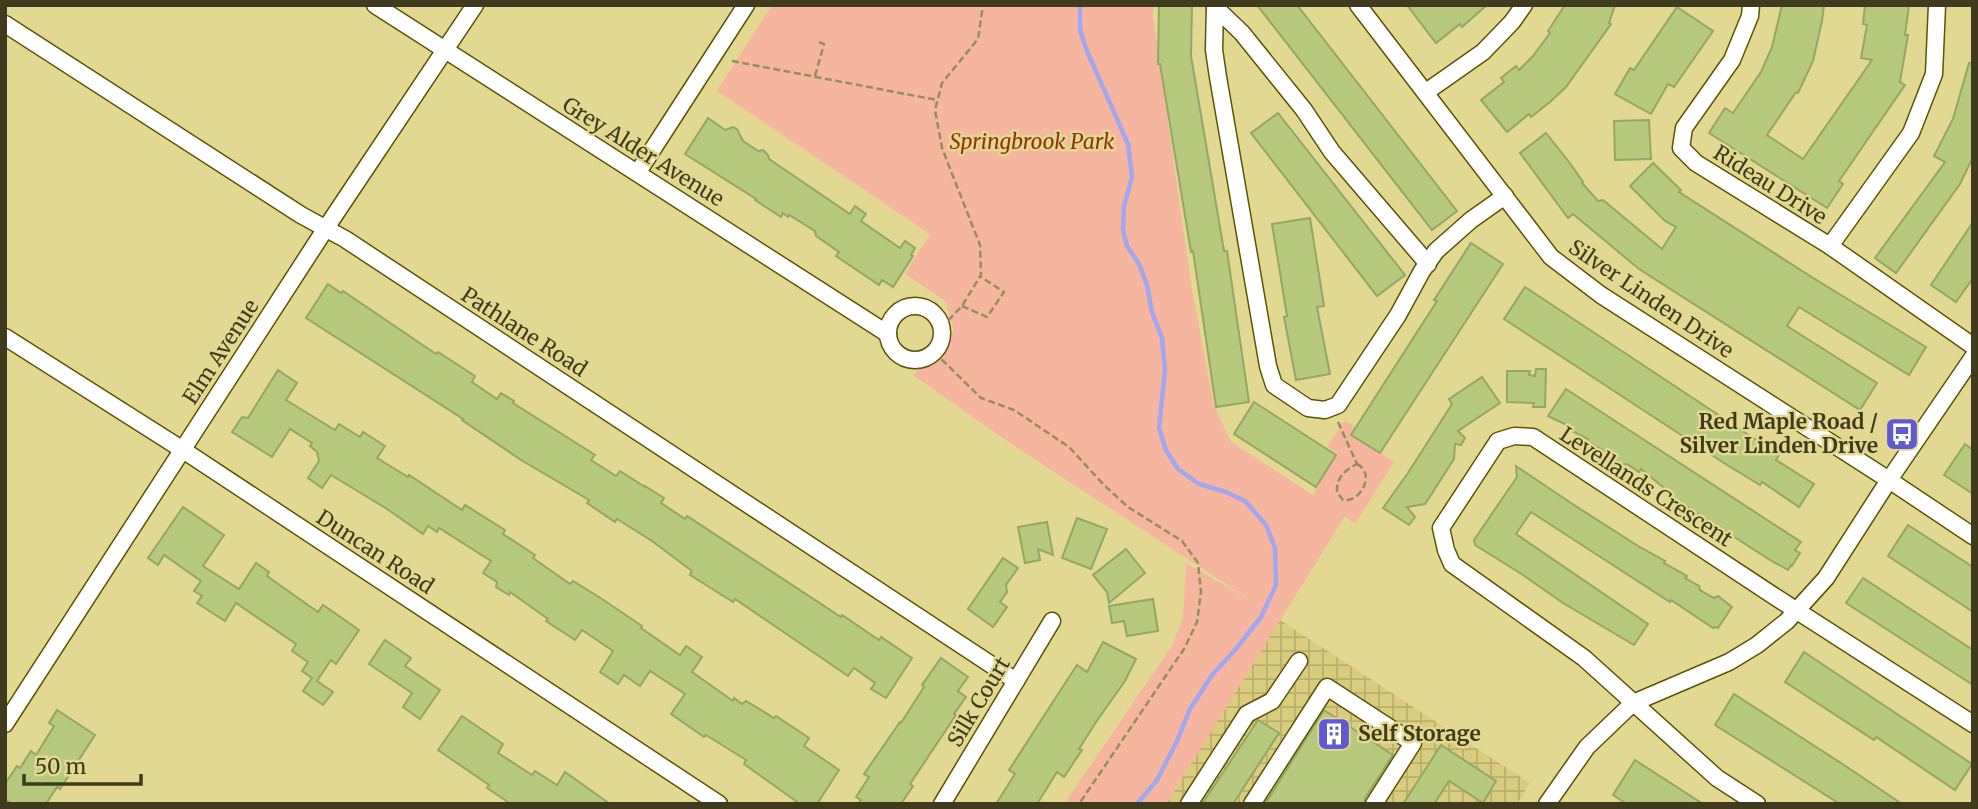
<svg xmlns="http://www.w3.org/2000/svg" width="1978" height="809" font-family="Merriweather,serif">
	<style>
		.industrial { fill: url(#industrial-grid) }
		.park { fill: #f6b59e }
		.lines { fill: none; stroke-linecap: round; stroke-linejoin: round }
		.stream { stroke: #a2a7ee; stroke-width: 4.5 }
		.building { fill: #b6c97d; stroke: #95a665; stroke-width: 2 }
		.minor-casing { stroke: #5f5403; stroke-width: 19 }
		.path { stroke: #978f5b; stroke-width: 2.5; stroke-dasharray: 7 3.5; stroke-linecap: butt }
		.minor { stroke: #fff; stroke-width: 16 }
		.labels { text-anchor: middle; stroke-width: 5; stroke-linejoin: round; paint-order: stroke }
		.park-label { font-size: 21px; font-style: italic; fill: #90350c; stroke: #e2d891 }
		.street-label { font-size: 21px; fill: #403b1e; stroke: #e2d891 }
		.poi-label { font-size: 21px; font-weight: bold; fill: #403b1e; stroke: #e2d891; text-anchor: end }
	</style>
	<defs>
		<pattern id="industrial-grid" width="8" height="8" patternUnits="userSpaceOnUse" patternTransform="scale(1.75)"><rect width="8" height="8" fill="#d9cc7e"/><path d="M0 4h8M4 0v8" fill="none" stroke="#bbb06c"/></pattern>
	</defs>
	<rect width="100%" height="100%" fill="#e2d891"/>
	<path class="industrial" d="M1280,620L1530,783L1517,804H1166Z"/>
	<path class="park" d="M772,5H1154L1153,16L1192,290L1214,406L1231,442L1313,495L1337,453L1327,447L1340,428L1338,425L1346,421L1355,427L1351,435L1394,462L1355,524L1345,516L1166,804H1064L1172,646L1183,618L1186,563L1255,603L1010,443L913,375L944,349L954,330L945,301L905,274L930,234L717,91Z"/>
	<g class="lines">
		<path class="stream" d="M1080,5V30L1087,51L1128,144L1132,177L1124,206L1123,230L1127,246L1139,264L1147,285L1152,312L1162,338L1165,370L1159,428L1166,450L1178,469L1199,484L1226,492L1245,501L1266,525L1275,548L1276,585L1261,617L1236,649L1212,675L1190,709L1177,741L1157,780L1137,804"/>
	</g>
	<g class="building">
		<path d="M1159,5H1192L1191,56L1224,251H1227L1249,402L1216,407L1193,251L1191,252L1160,64H1158Z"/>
		<path d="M1257,5H1297L1457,211L1432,230Z"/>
		<path d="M1407,5H1487L1462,27L1460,24L1436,43Z"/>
		<path d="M1565,5H1615L1609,23L1611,24L1566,87L1550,102L1531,117L1529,114L1507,132L1481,100L1504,82L1501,78L1516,66L1519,70L1533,56L1550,33L1548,31Z"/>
		<path d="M1782,5H1824L1822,21L1813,61L1798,93L1796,92L1767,135L1803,159L1872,60L1861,58L1867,25L1863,24L1865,5H1909L1905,35H1908L1900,82L1905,85L1839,181L1843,184L1827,208L1709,133L1725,108L1733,113L1761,72L1772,47Z"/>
		<path d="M1677,7L1713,31L1674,87L1668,84L1651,114L1615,94L1630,68L1634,70Z"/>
		<path d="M1969,63L1973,64V157L1960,184L1896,273L1875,258L1945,162L1934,156L1953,119Z"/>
		<path d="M1278,113L1405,275L1377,296L1251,133Z"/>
		<path d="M708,118L725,130L733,127L737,129L743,141L758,151L763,150L768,155L769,159L850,214L855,206L866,214L861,221L900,248L905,241L915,248L911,255L913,256L893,287L882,280L879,285L836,256L839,252L816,236L815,231L789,215L788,217L783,213L781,217L755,200L756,199L685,154Z"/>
		<path d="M1649,120L1651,159L1615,160L1614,121Z"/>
		<path d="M1546,133L1569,162L1583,182L1582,183L1598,201L1603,200L1662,249L1676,227L1665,221L1630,186L1653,163L1681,190L1679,192L1810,276L1926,347L1909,375L1799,307L1787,326L1877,383L1860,410L1639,269L1573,214L1568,218L1520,153Z"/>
		<path d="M1310,218L1324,306L1317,307L1330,374L1296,380L1284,317L1287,316L1272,224Z"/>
		<path d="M1973,222V278L1956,302L1931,285Z"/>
		<path d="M1471,243L1503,264L1380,453L1351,435L1437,301L1434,300Z"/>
		<path d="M328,284L341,293L343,291L436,354L438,352L475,376L472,382L497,399L501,393L514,401L513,403L595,455L591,460L616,476L620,471L645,487V486L664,498L661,503L685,519L687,516L841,617L842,615L879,640L881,637L912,658L886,698L871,689L875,683L854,668L848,676L735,599L733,602L690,575L692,571L652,541L617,519L615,522L587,503L589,500L521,460L462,420L463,419L306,318Z"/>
		<path d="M1525,287L1779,455L1776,460L1814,484L1799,507L1762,482L1760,485L1727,465L1504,319Z"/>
		<path d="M1536,369H1546L1545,407H1533L1534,403L1507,402V371H1530L1529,375L1535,376Z"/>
		<path d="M278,370L297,383L286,400L335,430L339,424L360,437L363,432L385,446L377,458L408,477L409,475L462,510L465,505L505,530L503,534L535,555L533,558L570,584L573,581L602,599L642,626L641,628L680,655L686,646L702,657L692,672L733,701L734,698L742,704L746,701L774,718L776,716L809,738L804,746L839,770L817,804H800L744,764L746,760L706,735L704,737L671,714L685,694L650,671L640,686L624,675L618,684L600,672L613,651L582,630L575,640L546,621L548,619L510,592L509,595L496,587L497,582L483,573L491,561L439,528L437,532L428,526L423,534L387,509L331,475L322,488L308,478L319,461L317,452L310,446L312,443L290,429L272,457L232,432L242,417L248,418Z"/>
		<path d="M1482,377L1500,403L1458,431L1465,438L1461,445L1455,444L1454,459L1429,498L1425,504L1407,507L1415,517L1409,525L1383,508L1408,473L1452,404L1449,399Z"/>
		<path d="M1566,389L1801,542L1795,550L1800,553L1792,566L1791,565L1788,570L1770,560L1669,495L1666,493L1664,488L1641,469L1639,472L1627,464L1622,465L1606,452L1586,441L1588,439L1572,431L1571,427L1548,416Z"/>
		<path d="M1254,402L1336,455L1316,487L1234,434Z"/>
		<path d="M1965,444L1973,450V494L1944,475Z"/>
		<path d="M1516,466L1571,503L1638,546L1665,561L1664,563L1687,576L1685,578L1699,586L1700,590L1714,598L1718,596L1732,607L1718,628L1715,627L1713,628L1671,600L1670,602L1531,512L1516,534L1648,624L1634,645L1563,603L1523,575L1475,545L1474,540L1517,477Z"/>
		<path d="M183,507L224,535L203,566L239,589L256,563L269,572L267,576L318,612L323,605L359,630L336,664L331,660L317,681L333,692L323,705L303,691L312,678L302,671L308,662L292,651L296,644L236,603L225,621L197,603L202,596L194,591L201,581L164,555L158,565L148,558Z"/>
		<path d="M1077,518L1107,529L1091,569L1062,558Z"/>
		<path d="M1047,522L1053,555L1038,549L1040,560L1025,563L1018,527Z"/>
		<path d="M1908,525L1973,567V612L1888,556Z"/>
		<path d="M1126,549L1145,573L1109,603L1107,592L1093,575Z"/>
		<path d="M1003,558L1018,568L1006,585L1007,592L1000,602L1007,607L993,627L968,609Z"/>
		<path d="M1863,578L1973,650V685L1846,603Z"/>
		<path d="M1153,599L1158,631L1127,636L1124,621L1112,623L1109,606Z"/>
		<path d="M385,640L411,658L405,666L440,690L420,719L403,707L412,693L369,664Z"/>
		<path d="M1103,642L1136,659L1125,681L1096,722L1079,749L1082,750L1064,777L1057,772L1037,804H996L1015,774L1009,770L1060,691L1077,665L1087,672Z"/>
		<path d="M1804,652L1972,764L1955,790L1876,737L1874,740L1785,682Z"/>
		<path d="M941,658L968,677L958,691L966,697L954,714L956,715L910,784L913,786L901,804H858L861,800L856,797L869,777L864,774L900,722L901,723L924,687L922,685Z"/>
		<path d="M1734,694L1844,765L1902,804H1840L1715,725Z"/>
		<path d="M57,710L95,735L60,789L57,787L46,804H13L5,799V784L17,766L20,768L31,751L36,755L54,726L49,723Z"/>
		<path d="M1324,710L1393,755L1365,798L1364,804H1265Z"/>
		<path d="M462,716L503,744L498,753L532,775L535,771L557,785L565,772L610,804H511L487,788L489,785L438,750Z"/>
		<path d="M1258,720L1279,733L1233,804H1202Z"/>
		<path d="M1441,745L1496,781L1483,803L1449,781L1434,804H1403Z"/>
		<path d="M1635,760L1703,804H1627L1613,795Z"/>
	</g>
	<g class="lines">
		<g class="minor-casing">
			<g id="minor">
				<path d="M375,5L888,334"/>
				<path d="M1215,5L1214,50L1218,77L1268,366L1274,385L1308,408L1325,410L1338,405L1398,315L1422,271L1436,251L1471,220L1505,196"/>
				<path d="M1358,5L1551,257L1601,295L1889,480L1973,536"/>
				<path d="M1751,5L1750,16L1732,60L1684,128L1681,148L1696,163L1830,246L1973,346"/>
				<path d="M1215,7L1242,33L1304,110L1332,152L1428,264"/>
				<path d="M5,24L301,215L345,239L1016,681"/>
				<path d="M1426,92L1483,52L1512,22L1524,5"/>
				<path d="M638,172L746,5"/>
				<path d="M1830,246L1911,133L1934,74L1937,5"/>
				<circle cx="915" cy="333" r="27"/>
				<path d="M5,337L183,450L719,804"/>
				<path d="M5,724L326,228L475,5"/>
				<path d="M942,804L1052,621"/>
				<path d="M1189,804L1247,714L1272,701L1299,661"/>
				<path d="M1252,804L1327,687L1413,743L1374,804"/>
				<path d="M1547,804L1587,747L1633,703L1729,662L1757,645L1787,621L1826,578L1889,480L1973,357"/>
				<path d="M1757,804L1717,778L1584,658L1452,564L1446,550L1441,528L1498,441L1514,436L1533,437L1777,598L1973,724"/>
			</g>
		</g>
		<g class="path">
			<path d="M732,61L937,100"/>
			<path d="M815,76L824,44L819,42"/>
			<path d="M962,306L987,317L1004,292L981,277"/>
			<path d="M941,328L962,306L981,275L980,245L942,148L935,110L942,83L978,39L983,5"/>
			<path d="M934,352L981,398L1014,410L1069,447L1104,485L1128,507L1182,541L1198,563L1201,592L1197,622L1184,649L1079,804"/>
			<path d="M1338,422L1357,464"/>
			<path d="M1357,464C1376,473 1361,503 1343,500L1337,492C1336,478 1345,470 1357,464Z"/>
		</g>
		<use href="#minor" class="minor"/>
	</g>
	<defs>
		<g id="bus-square" transform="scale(1.75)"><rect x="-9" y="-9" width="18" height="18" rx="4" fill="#5f5ad2" stroke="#e2d891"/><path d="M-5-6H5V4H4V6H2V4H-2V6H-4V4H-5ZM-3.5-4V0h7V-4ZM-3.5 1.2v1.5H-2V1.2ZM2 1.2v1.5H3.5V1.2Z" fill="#fff"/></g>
		<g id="building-square" transform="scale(1.75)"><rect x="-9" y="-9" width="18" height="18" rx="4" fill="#5f5ad2" stroke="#e2d891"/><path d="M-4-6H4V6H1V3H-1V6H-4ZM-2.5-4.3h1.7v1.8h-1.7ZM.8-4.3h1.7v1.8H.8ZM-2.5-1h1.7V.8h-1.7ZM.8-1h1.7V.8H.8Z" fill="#fff"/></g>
	</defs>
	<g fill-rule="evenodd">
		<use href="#bus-square" x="1902" y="434"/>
		<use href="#building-square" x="1334" y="734"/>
	</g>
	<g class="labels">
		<g class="park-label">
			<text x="1032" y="149">Springbrook Park</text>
		</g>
		<g class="street-label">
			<text transform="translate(643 152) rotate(32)" y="7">Grey Alder Avenue</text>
			<text transform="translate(1770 185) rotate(32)" y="7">Rideau Drive</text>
			<text transform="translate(1651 299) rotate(34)" y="7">Silver Linden Drive</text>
			<text transform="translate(524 332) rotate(33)" y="7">Pathlane Road</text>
			<text transform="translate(221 352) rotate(-57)" y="7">Elm Avenue</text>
			<text transform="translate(1646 487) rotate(33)" y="7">Levellands Crescent</text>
			<text transform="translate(375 552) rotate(33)" y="7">Duncan Road</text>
			<text transform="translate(979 702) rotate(-59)" y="7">Silk Court</text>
		</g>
		<g class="poi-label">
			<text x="1878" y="429">Red Maple Road /<tspan x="1878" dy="24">Silver Linden Drive</tspan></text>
			<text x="1358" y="741" text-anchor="start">Self Storage</text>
		</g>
	</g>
	<rect width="1978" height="809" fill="none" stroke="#403b1e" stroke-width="14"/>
	<path d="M24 774v10h117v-10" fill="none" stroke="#403b1e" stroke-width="3.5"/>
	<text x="35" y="774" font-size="21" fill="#403b1e" stroke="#e2d891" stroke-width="5" paint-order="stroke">50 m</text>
</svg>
